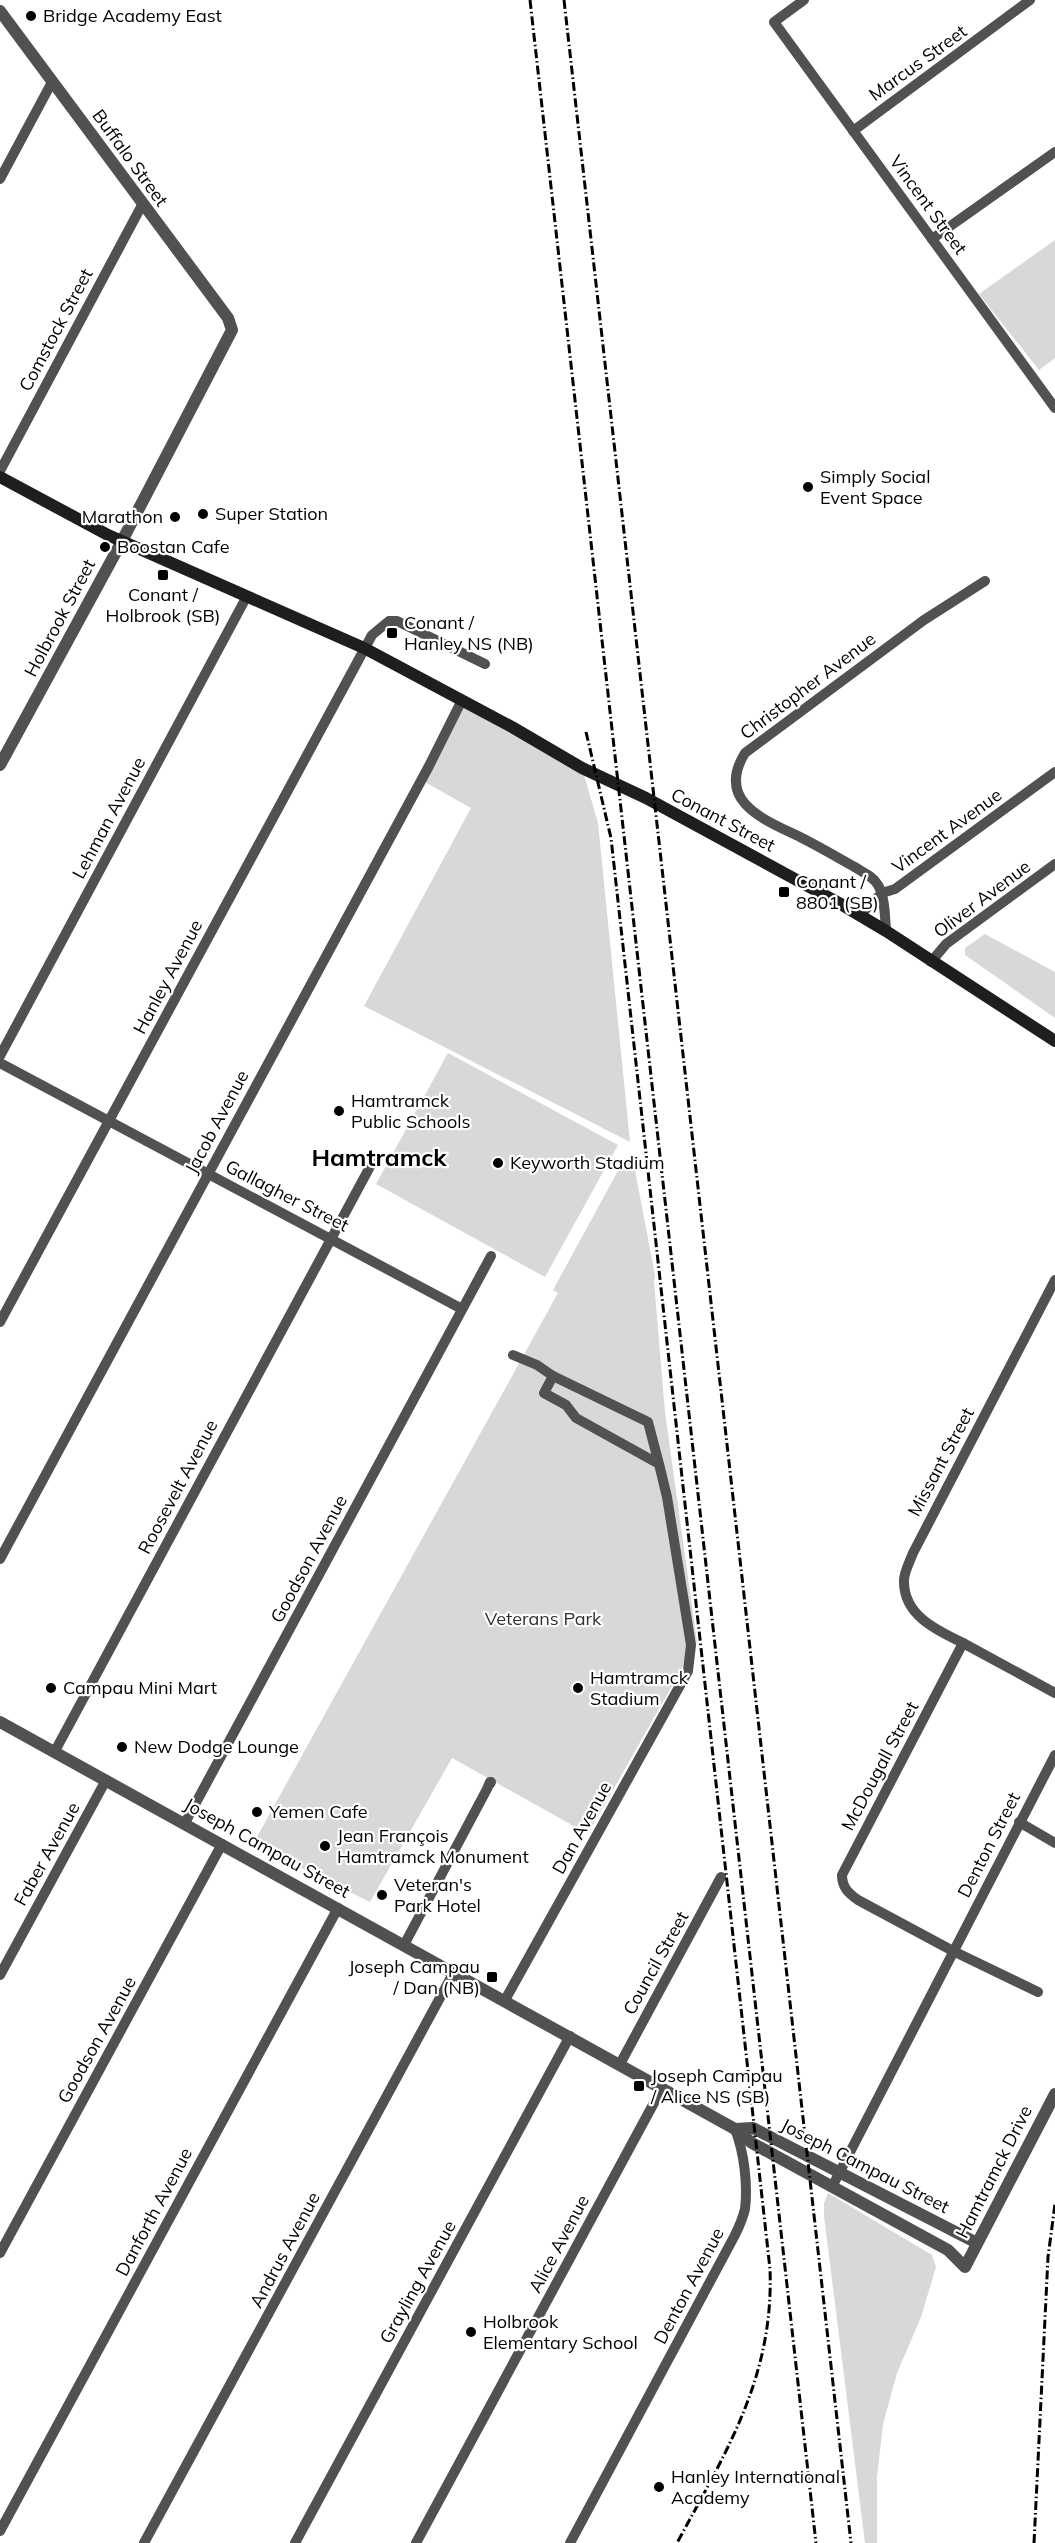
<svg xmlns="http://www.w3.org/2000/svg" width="1055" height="2543" font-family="Mulish,sans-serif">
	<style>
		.green { fill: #d8d8d8 }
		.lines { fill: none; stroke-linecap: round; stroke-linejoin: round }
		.minor { stroke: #515151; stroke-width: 10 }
		.tertiary { stroke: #515151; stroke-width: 12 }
		.secondary { stroke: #1e1e1e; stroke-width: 12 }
		.rail { stroke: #000; stroke-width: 3; stroke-dasharray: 9 3 1.5 3; stroke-linecap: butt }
		.poi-dot { fill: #000; stroke: #fff; stroke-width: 2 }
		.labels { text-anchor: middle; stroke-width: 4.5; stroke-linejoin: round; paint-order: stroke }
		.poi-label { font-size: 18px; fill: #000; stroke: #fff; text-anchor: start }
		.street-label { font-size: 18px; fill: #000; stroke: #fff }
		.park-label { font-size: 18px; fill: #2f2f2f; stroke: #fff }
		.district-label { font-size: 24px; font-weight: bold; fill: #000; stroke: #fff }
	</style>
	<rect width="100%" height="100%" fill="#fff"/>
	<g class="green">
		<path d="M1055,240V358L1039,370L979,294Z"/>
		<path d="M462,700L582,768L598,823L630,1142L364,1006L471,808L421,780Z"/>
		<path d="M985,934L1055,972V1018L965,955V948Z"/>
		<path d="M448,1053L618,1145L545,1277L376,1184Z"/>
		<path d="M625,1158L633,1160L655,1275L654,1281L665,1412L697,1642L588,1834L452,1758L370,1902L253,1844L558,1293L553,1290Z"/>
		<path d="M828,2193L932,2255L936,2267L921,2317L897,2373L883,2424L877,2477V2543H865L824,2216V2203Z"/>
	</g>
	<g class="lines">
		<g class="minor">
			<path d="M804,0L774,22L1055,408"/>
			<path d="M853,131L1030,0"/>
			<path d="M0,179L52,82"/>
			<path d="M932,239L1055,152"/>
			<path d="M0,471L142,205"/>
			<path d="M859,916L882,893L895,889L1055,772"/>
			<path d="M886,931C885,918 885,896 878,885C873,876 862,872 853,866C835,856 818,846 800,837C765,820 715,802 745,753L924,620L985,581"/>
			<path d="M931,962L946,944L1055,864"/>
			<path d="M0,1056L247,596"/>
			<path d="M0,1063C154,1146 309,1226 462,1309"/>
			<path d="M0,1322L372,635L389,621H397L485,664"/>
			<path d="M513,1355L537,1365L553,1376"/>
			<path d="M0,1559L429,766L462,700"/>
			<path d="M963,1643C936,1630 903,1615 904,1580C904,1572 910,1561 913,1553L1055,1280"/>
			<path d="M55,1751L372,1163"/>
			<path d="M1019,1822L1055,1843"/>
			<path d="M185,1823L491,1256"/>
			<path d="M404,1945L487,1789L490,1782H491L490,1784"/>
			<path d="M0,1975L106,1780"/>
			<path d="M1038,1992L953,1951L858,1900C848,1893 842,1887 842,1875L963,1643L1055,1693"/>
			<path d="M505,2000L688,1671L691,1645L667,1497L659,1464L576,1418L566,1405L544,1393L553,1376L648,1422L659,1464"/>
			<path d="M620,2064L721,1877"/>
			<path d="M832,2187L1055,1755"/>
			<path d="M0,2253L222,1844"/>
			<path d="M0,2531L338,1908"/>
			<path d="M144,2543L454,1972"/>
			<path d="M295,2543L570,2036"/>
			<path d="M416,2543L662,2088"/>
			<path d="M570,2543L735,2235C739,2227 743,2217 745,2209C748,2184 744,2152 735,2129"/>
		</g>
		<g class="tertiary">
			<path d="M0,11L228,318L232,330L122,541L0,765"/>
			<path d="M0,1722L735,2129"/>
			<path d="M977,2243L753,2128L735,2129L752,2143L948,2250L965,2267L1055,2094"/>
		</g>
		<path class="secondary" d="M0,477L108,535L364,648L512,727L582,768L646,798L839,903L886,931L1055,1041"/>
		<g class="rail">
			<path d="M530,0L816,2543"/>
			<path d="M564,0L851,2543"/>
			<path d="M586,732L611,838L770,2269C774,2377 726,2452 677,2543"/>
			<path d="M1034,2543L1048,2257L1055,2204"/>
		</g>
	</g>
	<g class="poi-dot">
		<circle cx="31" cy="16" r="6"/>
		<circle cx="808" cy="487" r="6"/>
		<circle cx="203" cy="514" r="6"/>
		<circle cx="175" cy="517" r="6"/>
		<circle cx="105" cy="547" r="6"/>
		<rect x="157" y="569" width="12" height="12" rx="3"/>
		<rect x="386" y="627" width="12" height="12" rx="3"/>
		<rect x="778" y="886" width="12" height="12" rx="3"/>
		<circle cx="339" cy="1111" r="6"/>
		<circle cx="498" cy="1163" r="6"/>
		<circle cx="51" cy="1688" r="6"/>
		<circle cx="578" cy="1688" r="6"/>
		<circle cx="122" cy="1747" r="6"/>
		<circle cx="257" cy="1812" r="6"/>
		<circle cx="325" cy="1846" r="6"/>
		<circle cx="382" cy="1895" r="6"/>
		<rect x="486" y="1971" width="12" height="12" rx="3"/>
		<rect x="633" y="2080" width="12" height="12" rx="3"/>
		<circle cx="471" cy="2332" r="6"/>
		<circle cx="659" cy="2487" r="6"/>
	</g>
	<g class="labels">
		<g class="poi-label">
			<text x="43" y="22">Bridge Academy East</text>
			<text x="820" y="483">Simply Social<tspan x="820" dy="21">Event Space</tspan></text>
			<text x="215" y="520">Super Station</text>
			<text x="163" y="523" text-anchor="end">Marathon</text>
			<text x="117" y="553">Boostan Cafe</text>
			<text x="163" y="601" text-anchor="middle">Conant /<tspan x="163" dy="21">Holbrook (SB)</tspan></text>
			<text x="404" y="629">Conant /<tspan x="404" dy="21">Hanley NS (NB)</tspan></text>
			<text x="796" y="888">Conant /<tspan x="796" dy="21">8801 (SB)</tspan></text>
			<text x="351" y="1107">Hamtramck<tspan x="351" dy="21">Public Schools</tspan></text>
			<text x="510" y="1169">Keyworth Stadium</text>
			<text x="590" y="1684">Hamtramck<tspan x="590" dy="21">Stadium</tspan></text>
			<text x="63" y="1694">Campau Mini Mart</text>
			<text x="134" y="1753">New Dodge Lounge</text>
			<text x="269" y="1818">Yemen Cafe</text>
			<text x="337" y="1842">Jean François<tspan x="337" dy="21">Hamtramck Monument</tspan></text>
			<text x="394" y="1891">Veteran's<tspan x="394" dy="21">Park Hotel</tspan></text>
			<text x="480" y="1973" text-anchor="end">Joseph Campau<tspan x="480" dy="21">/ Dan (NB)</tspan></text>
			<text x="651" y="2082">Joseph Campau<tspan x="651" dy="21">/ Alice NS (SB)</tspan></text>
			<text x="483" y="2328">Holbrook<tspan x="483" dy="21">Elementary School</tspan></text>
			<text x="671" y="2483">Hanley International<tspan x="671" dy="21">Academy</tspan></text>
		</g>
		<g class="street-label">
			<text transform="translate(918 63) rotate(-36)" y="6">Marcus Street</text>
			<text transform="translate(130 158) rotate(54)" y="6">Buffalo Street</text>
			<text transform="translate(928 205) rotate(54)" y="6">Vincent Street</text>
			<text transform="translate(56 330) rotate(-62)" y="6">Comstock Street</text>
			<text transform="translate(60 618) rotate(-62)" y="6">Holbrook Street</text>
			<text transform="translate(808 686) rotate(-37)" y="6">Christopher Avenue</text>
			<text transform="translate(109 818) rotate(-62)" y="6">Lehman Avenue</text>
			<text transform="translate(723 820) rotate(28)" y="6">Conant Street</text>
			<text transform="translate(947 831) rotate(-36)" y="6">Vincent Avenue</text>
			<text transform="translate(982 899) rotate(-37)" y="6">Oliver Avenue</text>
			<text transform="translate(168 977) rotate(-62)" y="6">Hanley Avenue</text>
			<text transform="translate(217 1122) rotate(-62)" y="6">Jacob Avenue</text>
			<text transform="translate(287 1196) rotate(27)" y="6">Gallagher Street</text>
			<text transform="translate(941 1462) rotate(-62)" y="6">Missant Street</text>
			<text transform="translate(178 1487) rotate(-62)" y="6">Roosevelt Avenue</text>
			<text transform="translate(309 1559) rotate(-62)" y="6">Goodson Avenue</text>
			<text transform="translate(880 1766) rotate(-62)" y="6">McDougall Street</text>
			<text transform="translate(582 1828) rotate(-61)" y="6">Dan Avenue</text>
			<text transform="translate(989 1845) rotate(-63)" y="6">Denton Street</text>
			<text transform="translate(267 1848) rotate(29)" y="6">Joseph Campau Street</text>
			<text transform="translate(47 1854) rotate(-61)" y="6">Faber Avenue</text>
			<text transform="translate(656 1963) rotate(-61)" y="6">Council Street</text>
			<text transform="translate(97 2040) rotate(-61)" y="6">Goodson Avenue</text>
			<text transform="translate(865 2166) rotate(27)" y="6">Joseph Campau Street</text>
			<text transform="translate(994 2172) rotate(-63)" y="6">Hamtramck Drive</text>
			<text transform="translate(154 2212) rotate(-62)" y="6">Danforth Avenue</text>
			<text transform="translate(559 2244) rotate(-62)" y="6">Alice Avenue</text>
			<text transform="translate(285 2250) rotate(-62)" y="6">Andrus Avenue</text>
			<text transform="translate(418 2282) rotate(-61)" y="6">Grayling Avenue</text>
			<text transform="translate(689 2286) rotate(-62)" y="6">Denton Avenue</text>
		</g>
		<g class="park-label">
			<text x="543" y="1625">Veterans Park</text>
		</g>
		<g class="district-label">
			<text x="379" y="1166">Hamtramck</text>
		</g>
	</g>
</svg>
